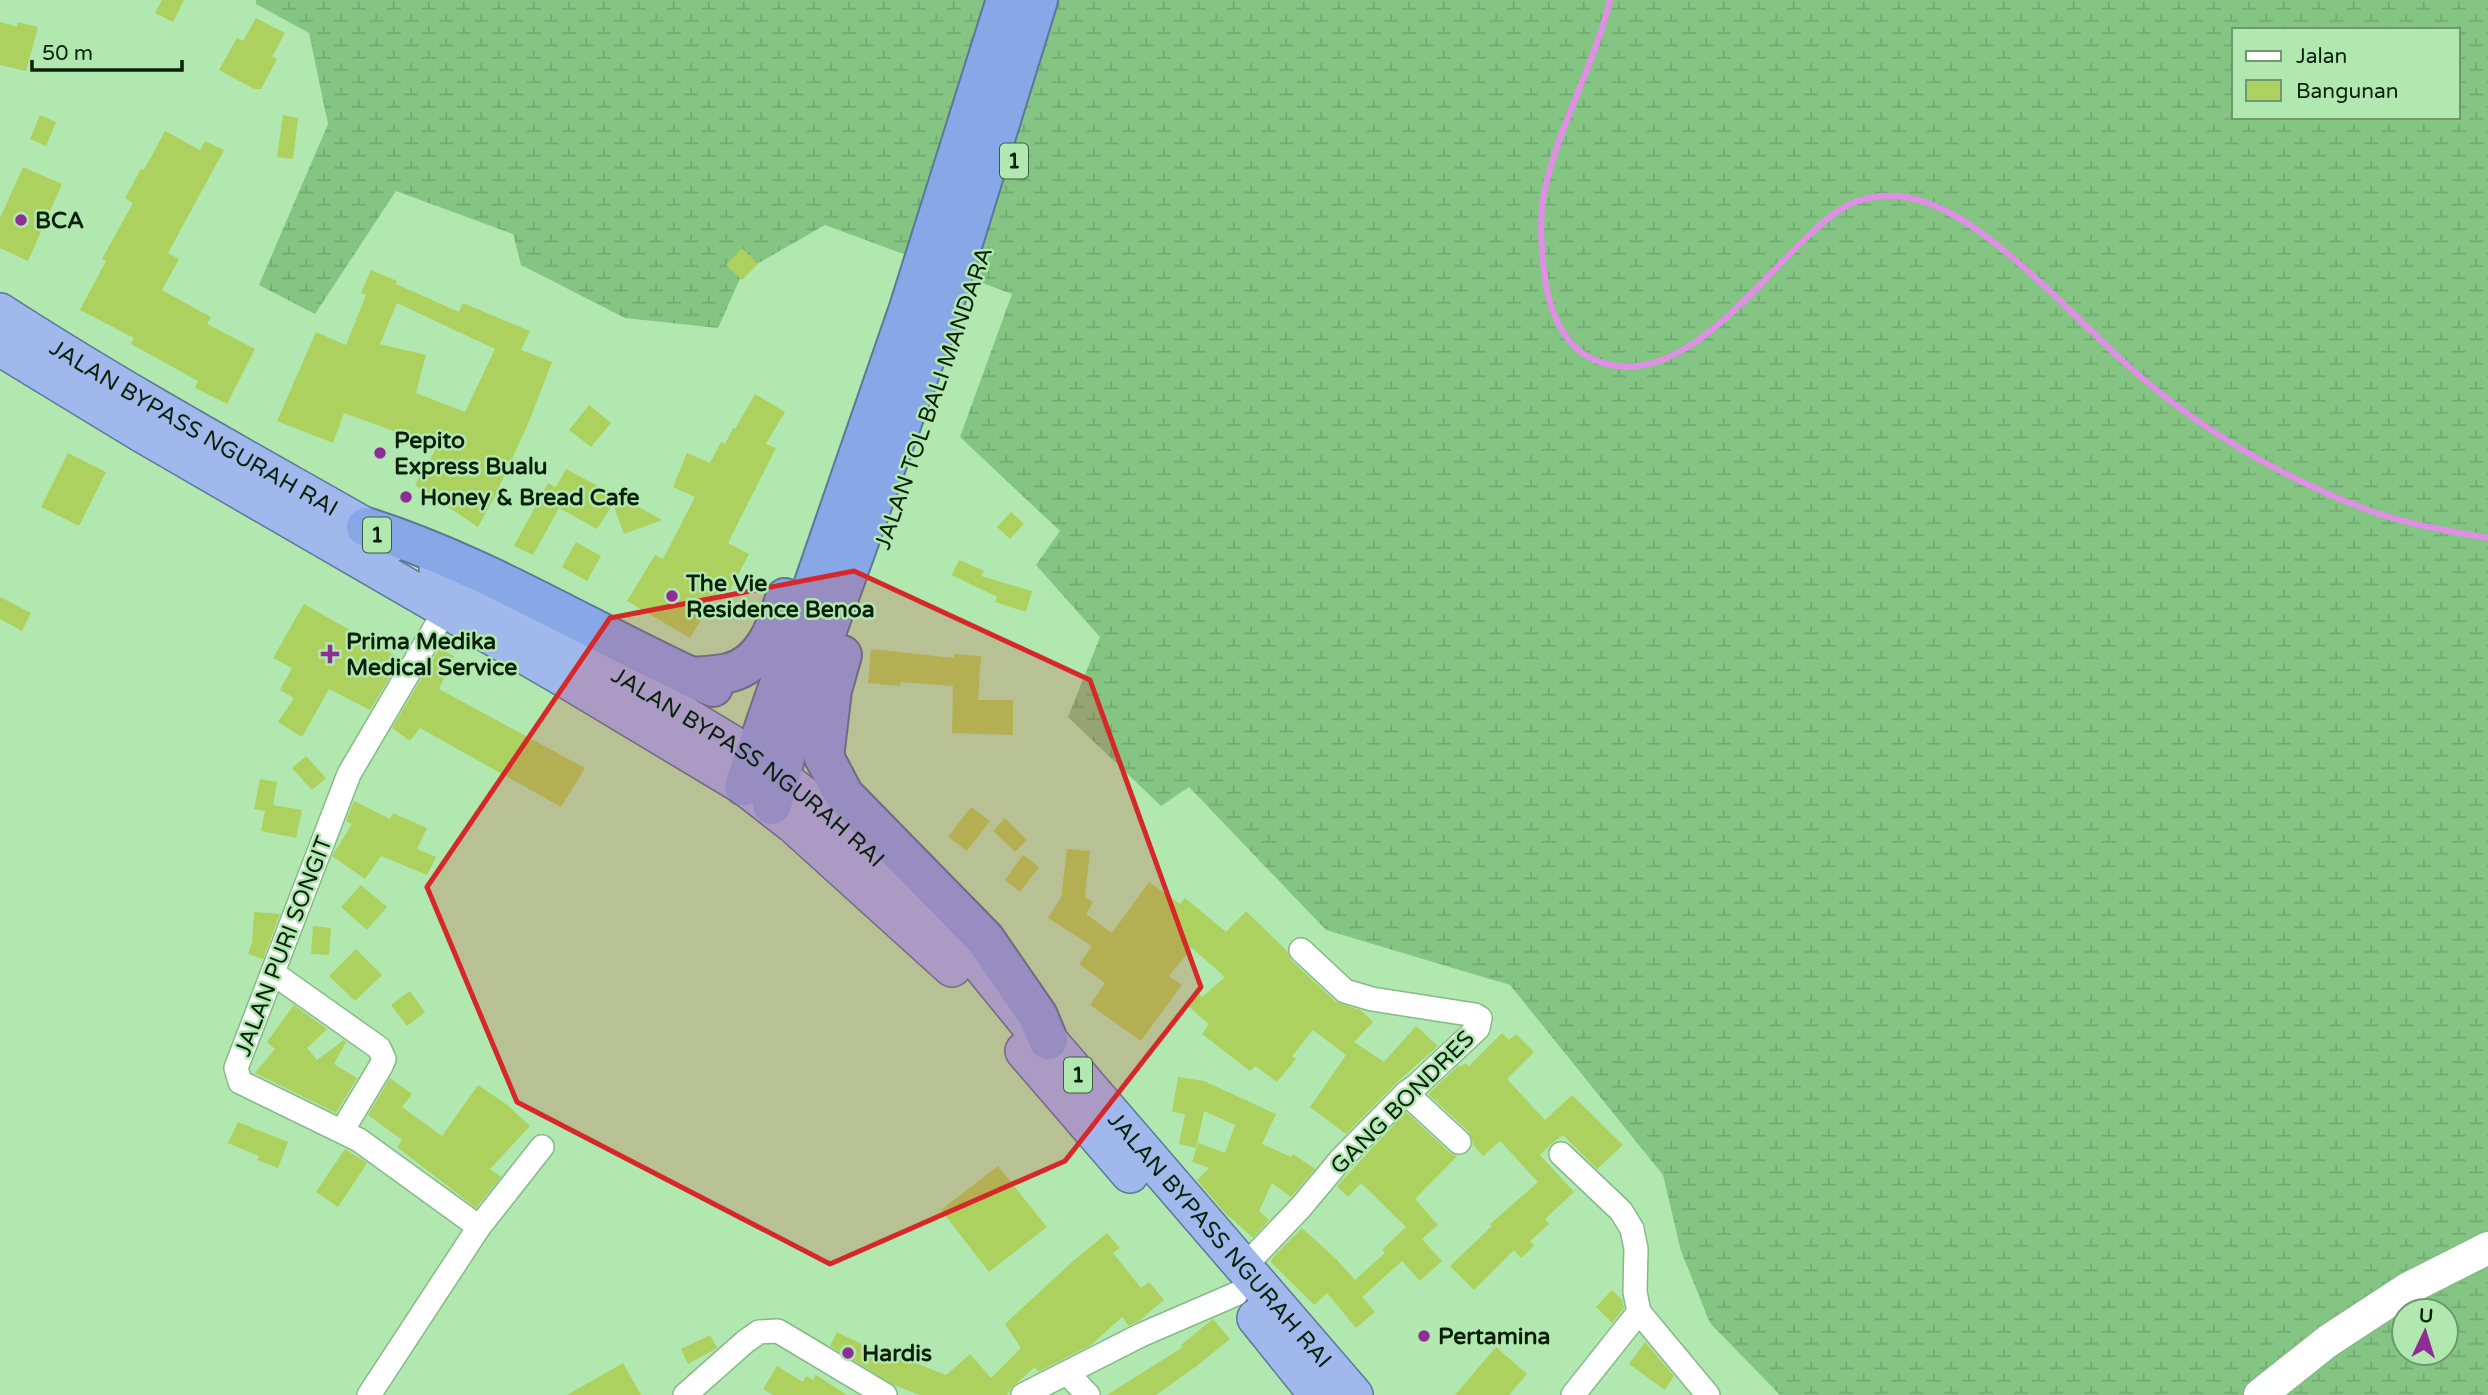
<svg xmlns="http://www.w3.org/2000/svg" width="2488" height="1395" font-family="'Varela Round',sans-serif">
	<style>
		.wetland { fill: url(#wetland-marsh); fill-rule: evenodd }
		.lines { fill: none; stroke-linecap: round; stroke-linejoin: round }
		.stream { stroke: #e18fe6; stroke-width: 6 }
		.building { fill: #acd15e; fill-rule: evenodd }
		.minor-casing { stroke: #84ba85; stroke-width: 26 }
		.secondary-casing { stroke: #84ba85; stroke-width: 35 }
		.trunk-casing { stroke: #5c7899; stroke-width: 40 }
		.motorway-casing { stroke: #5c7899; stroke-width: 42 }
		.minor { stroke: #fff; stroke-width: 23 }
		.secondary { stroke: #fff; stroke-width: 32 }
		.trunk { stroke: #a0b8eb; stroke-width: 37 }
		.motorway { stroke: #88a7e6; stroke-width: 38 }
		.marked { fill: #d62828; fill-opacity: 0.2; stroke: #d62828; stroke-width: 5; stroke-linejoin: round }
		.poi-dot { fill: #8d2d96; stroke: #b1e8b0; stroke-width: 2.5 }
		.labels { text-anchor: middle; stroke-width: 5; stroke-linejoin: round; paint-order: stroke }
		.shield { fill: #b1e8b0; stroke: #3c5c3c; stroke-width: 2 }
		.shield-label { font-size: 21px; font-weight: bold; fill: #0a200b }
		.poi-label { font-size: 23px; font-weight: bold; fill: #0a200b; stroke: #b1e8b0; text-anchor: start }
		.street-label { font-size: 23px; fill: #0a200b; stroke: #b1e8b0 }
	</style>
	<defs>
		<pattern id="wetland-marsh" width="20" height="14" patternUnits="userSpaceOnUse" patternTransform="scale(1.75)"><rect width="20" height="14" fill="#84c584"/><path d="M1 5h8M5 5V1M11 12h8M15 12V8" fill="none" stroke="#71a971"/></pattern>
	</defs>
	<rect width="100%" height="100%" fill="#b1e8b0"/>
	<path class="wetland" d="M256,0H2488V1395H1780L1710,1323L1681,1251L1663,1175L1510,985L1326,930L1189,787L1161,806L1068,717L1100,637L1036,565L1060,531L960,437L1012,294L825,225L743,272L718,328L625,318L521,265L513,234L396,191L315,314L259,285L328,124L309,33L256,4ZM2234,30H2458V117H2234ZM2404,1311H2446V1353H2404Z"/>
	<g class="lines">
		<path class="stream" d="M1610,0C1594,66 1558,126 1544,193C1539,219 1541,246 1544,272C1547,298 1555,325 1573,345C1583,356 1597,362 1611,365C1698,383 1775,254 1838,211C1861,195 1890,193 1915,199C1990,217 2082,328 2142,378C2209,435 2286,479 2368,510C2406,524 2448,531 2488,538"/>
	</g>
	<g class="building">
		<path d="M162,0H184L173,22L155,13Z"/>
		<path d="M256,18L285,33L272,57L277,59L261,89H254L219,70L237,38L243,41Z"/>
		<path d="M0,22L17,27L18,22L38,27L26,71L0,65Z"/>
		<path d="M40,115L56,122L46,146L30,139Z"/>
		<path d="M283,115L298,118L293,159L277,157Z"/>
		<path d="M165,131L200,150L205,141L224,150L168,253L179,259L162,290L211,317L207,324L255,349L227,404L195,388L198,381L131,344L134,338L80,310L106,261L102,259L133,203L125,198L141,169L144,170Z"/>
		<path d="M23,167L62,184L28,261L0,248V218Z"/>
		<path d="M742,248L758,264L742,280L726,265Z"/>
		<path d="M371,270L397,281L396,284L459,312L463,303L530,331L521,350L552,362L528,424L495,496L478,527L415,485L437,447L344,413L333,443L277,421L316,332L346,345L366,295L361,293ZM397,303L495,349L465,412L416,393L426,355L380,344Z"/>
		<path d="M755,394L785,412L766,444L776,448L728,543L749,554L730,591L721,587L690,638L627,601L655,555L663,559L695,497L673,487L687,453L710,463L721,442L725,444L733,428L735,429Z"/>
		<path d="M589,405L611,423L591,447L569,430Z"/>
		<path d="M68,453L106,472L79,526L41,507Z"/>
		<path d="M566,469L607,491V489L662,520L624,534L613,504L597,529L559,508L533,555L514,546L548,483L556,487Z"/>
		<path d="M1011,512L1024,524L1010,539L997,527Z"/>
		<path d="M576,542L601,556L587,581L562,567Z"/>
		<path d="M959,560L984,571L981,576L1032,591L1026,612L995,602L997,597L952,575Z"/>
		<path d="M0,597L31,613L22,631L0,619Z"/>
		<path d="M304,604L401,659L370,710L329,689L302,737L278,722L294,698L280,690L292,668L273,658Z"/>
		<path d="M439,649L454,656L439,689L585,768L561,807L420,728L410,741L392,728Z"/>
		<path d="M871,649L954,658V654L981,656L978,700H1013V735L952,733L953,686L901,682L900,686L868,683Z"/>
		<path d="M306,756L326,778L312,790L292,768Z"/>
		<path d="M260,779L277,782L273,805L302,810L296,838L261,831L265,811L254,809Z"/>
		<path d="M354,801L390,819L393,813L427,828L417,849L436,857L427,875L381,856L365,879L332,856L352,824L346,821Z"/>
		<path d="M971,807L990,821L967,851L948,837Z"/>
		<path d="M1005,818L1027,840L1015,852L993,831Z"/>
		<path d="M1067,849L1090,851L1085,897L1093,902L1086,914L1112,933L1149,882L1180,904L1185,898L1226,932L1246,911L1287,951L1291,960L1335,1001L1362,1011L1373,1022L1354,1042L1384,1062L1416,1026L1438,1046L1396,1083L1346,1134L1310,1107L1346,1055L1313,1030L1292,1056L1296,1059L1277,1082L1255,1066L1250,1071L1202,1034L1209,1024L1188,1006L1198,994L1202,997L1225,977L1192,948L1169,976L1182,985L1141,1041L1090,1005L1105,983L1079,964L1092,946L1048,918L1061,898Z"/>
		<path d="M1023,855L1039,867L1020,892L1005,880Z"/>
		<path d="M361,885L387,907L367,930L341,907Z"/>
		<path d="M254,912L280,914L263,959L248,954L252,943Z"/>
		<path d="M313,926L331,928L329,955L311,954Z"/>
		<path d="M356,949L382,975L355,1001L329,976Z"/>
		<path d="M410,991L425,1012L407,1026L391,1005Z"/>
		<path d="M294,1005L327,1029L307,1048L317,1060L344,1040L346,1042L334,1064L357,1078L336,1113L255,1073L275,1049L267,1042Z"/>
		<path d="M1502,1033L1509,1040L1516,1034L1534,1052L1507,1079L1545,1120L1572,1095L1623,1145L1597,1169L1563,1135L1551,1144L1540,1155L1574,1192L1545,1219L1549,1224L1530,1241L1534,1246L1521,1258L1514,1250L1474,1290L1450,1266L1492,1226L1490,1224L1538,1182L1500,1141L1483,1156L1473,1145L1472,1139L1469,1132L1428,1094L1459,1065L1461,1067L1465,1063L1469,1066Z"/>
		<path d="M1178,1077L1204,1081L1276,1114L1262,1144L1291,1157L1293,1154L1315,1169L1291,1197L1272,1183L1259,1211L1269,1220L1253,1238L1225,1213L1197,1180L1209,1168L1192,1162L1198,1143L1225,1153L1235,1125L1204,1111L1196,1148L1179,1144L1185,1114L1172,1112Z"/>
		<path d="M390,1078L412,1094L402,1107L442,1136L478,1085L506,1104L530,1126L490,1169L501,1177L476,1208L397,1147L402,1140L368,1115Z"/>
		<path d="M1406,1112L1449,1152L1457,1156L1415,1199L1438,1225L1422,1239L1442,1261L1420,1281L1402,1261L1362,1297L1375,1312L1356,1328L1327,1293L1314,1305L1271,1262L1273,1257L1302,1228L1336,1259L1355,1280L1385,1253L1382,1250L1406,1227L1361,1183L1348,1197L1337,1186Z"/>
		<path d="M238,1122L288,1142L278,1168L257,1160L259,1156L228,1143Z"/>
		<path d="M345,1149L367,1163L338,1207L316,1192Z"/>
		<path d="M998,1166L1047,1227L989,1272L941,1210Z"/>
		<path d="M1107,1233L1120,1248L1113,1253L1141,1288L1149,1282L1164,1300L1140,1320L1129,1326L1122,1317L1091,1345L1038,1372L1035,1367L1012,1387L1007,1395H920L894,1385L830,1346L837,1332L894,1360L895,1355L946,1375L970,1354L991,1378L1021,1348L1005,1324L1072,1262Z"/>
		<path d="M1612,1290L1622,1300L1624,1308L1612,1323L1596,1307Z"/>
		<path d="M1213,1319L1230,1339L1198,1365L1156,1395H1107L1183,1347L1181,1345Z"/>
		<path d="M710,1335L717,1348L688,1364L681,1349Z"/>
		<path d="M1645,1342L1674,1376L1665,1390L1629,1364Z"/>
		<path d="M1496,1347L1527,1374L1509,1395H1455Z"/>
		<path d="M623,1363L641,1395H567Z"/>
		<path d="M777,1366L803,1382L806,1376L813,1380L816,1375L847,1395H773L763,1389Z"/>
	</g>
	<g class="lines">
		<g class="minor-casing">
			<g id="minor">
				<path d="M273,973L379,1048L384,1059L381,1066L342,1131"/>
				<path d="M1406,1093L1459,1142"/>
				<path d="M1561,1154L1621,1211L1632,1229L1636,1249L1635,1292L1639,1312L1708,1395"/>
				<path d="M479,1227L542,1147"/>
				<path d="M1244,1267L1301,1207L1341,1159L1406,1093L1417,1085L1478,1028L1480,1018L1475,1015L1372,999L1345,991L1301,950"/>
				<path d="M1067,1373L1088,1395"/>
				<path d="M369,1395L479,1227L359,1140L240,1082L236,1068L349,774L446,609"/>
				<path d="M685,1395L746,1341L759,1332L778,1331L885,1395"/>
				<path d="M1023,1395L1141,1335L1236,1294"/>
				<path d="M1573,1395L1639,1312"/>
			</g>
		</g>
		<g class="secondary-casing">
			<path id="secondary" d="M2260,1395L2328,1341L2409,1288L2488,1248"/>
		</g>
		<g class="trunk-casing">
			<g id="trunk">
				<path id="s1" d="M0,312C119,389 243,457 366,527L389,545"/>
				<path d="M0,347L141,433L559,675L744,786L794,825L952,968"/>
				<path id="s2" d="M438,570L568,645L755,758L810,800L873,855L971,953L1029,1024L1048,1040L1354,1395"/>
				<path d="M1024,1051L1130,1174"/>
				<path d="M1256,1318L1318,1395"/>
			</g>
		</g>
		<g class="motorway-casing">
			<g id="motorway">
				<path d="M366,527C489,566 596,635 713,687"/>
				<path d="M689,677C702,676 716,676 728,673C763,665 776,628 785,598"/>
				<path d="M821,730L824,757L844,795L985,939L1038,1016L1048,1040"/>
				<path d="M824,757L832,690L842,655"/>
				<path d="M744,786L909,308L1006,0"/>
				<path d="M772,805L791,737L818,655L940,317L1038,0"/>
			</g>
		</g>
		<use href="#minor" class="minor"/>
		<use href="#secondary" class="secondary"/>
		<use href="#trunk" class="trunk"/>
		<use href="#motorway" class="motorway"/>
	</g>
	<path class="marked" d="M854,571L1090,680L1201,987L1065,1161L830,1264L517,1102L427,887L610,618Z"/>
	<g class="poi-dot">
		<circle cx="21" cy="220" r="7"/>
		<circle cx="380" cy="453" r="7"/>
		<circle cx="406" cy="497" r="7"/>
		<circle cx="672" cy="596" r="7"/>
		<path d="M326.5 643.5h7v7h7v7h-7v7h-7v-7h-7v-7h7z"/>
		<circle cx="1424" cy="1336" r="7"/>
		<circle cx="848" cy="1353" r="7"/>
	</g>
	<g class="labels">
		<g class="shield">
			<rect x="1000" y="143.5" width="28" height="35" rx="5"/>
			<rect x="363" y="517.5" width="28" height="35" rx="5"/>
			<rect x="1064" y="1057.5" width="28" height="35" rx="5"/>
		</g>
		<g class="shield-label">
			<text x="1014" y="168">1</text>
			<text x="377" y="542">1</text>
			<text x="1078" y="1082">1</text>
		</g>
		<g class="poi-label">
			<text x="35" y="228">BCA</text>
			<text x="394" y="448">Pepito<tspan x="394" dy="26">Express Bualu</tspan></text>
			<text x="420" y="505">Honey &amp; Bread Cafe</text>
			<text x="686" y="591">The Vie<tspan x="686" dy="26">Residence Benoa</tspan></text>
			<text x="346" y="649">Prima Medika<tspan x="346" dy="26">Medical Service</tspan></text>
			<text x="1438" y="1344">Pertamina</text>
			<text x="862" y="1361">Hardis</text>
		</g>
		<g class="street-label">
			<text transform="translate(933 398) rotate(-71)" y="8">JALAN TOL BALI MANDARA</text>
			<text dy="8" stroke="none"><textPath href="#s1" startOffset="226">JALAN BYPASS NGURAH RAI</textPath></text>
			<text dy="8" stroke="none"><textPath href="#s2" startOffset="368">JALAN BYPASS NGURAH RAI</textPath></text>
			<text transform="translate(283 946) rotate(-69)" y="8">JALAN PURI SONGIT</text>
			<text transform="translate(1402 1102) rotate(-45)" y="8">GANG BONDRES</text>
			<text dy="8" stroke="none"><textPath href="#s2" startOffset="1040">JALAN BYPASS NGURAH RAI</textPath></text>
		</g>
	</g>
	<rect x="2232" y="28" width="228" height="91" fill="#b1e8b0" stroke="#6e986e" stroke-width="2"/>
	<rect x="2246" y="51" width="35" height="10" fill="#ffffff" stroke="#6e986e" stroke-width="2"/>
	<text x="2296" y="63" font-size="21" fill="#0a200b">Jalan</text>
	<rect x="2246" y="80" width="35" height="21" fill="#acd15e" stroke="#6e986e" stroke-width="2"/>
	<text x="2296" y="98" font-size="21" fill="#0a200b">Bangunan</text>
	<g transform="translate(2425 1332) rotate(4)"><circle r="33" fill="#b1e8b0" stroke="#6e986e" stroke-width="2"/>
	<path d="M0-5L12 26L0 18L-12 26Z" fill="#8d2d96"/>
	<text y="-10" font-size="19" font-weight="bold" text-anchor="middle" fill="#0a200b">U</text>
	</g>
	<path d="M32 60v10h150v-10" fill="none" stroke="#0a200b" stroke-width="3.5"/>
	<text x="42" y="60" font-size="21" fill="#0a200b" stroke="#b1e8b0" stroke-width="5" paint-order="stroke">50 m</text>
</svg>
